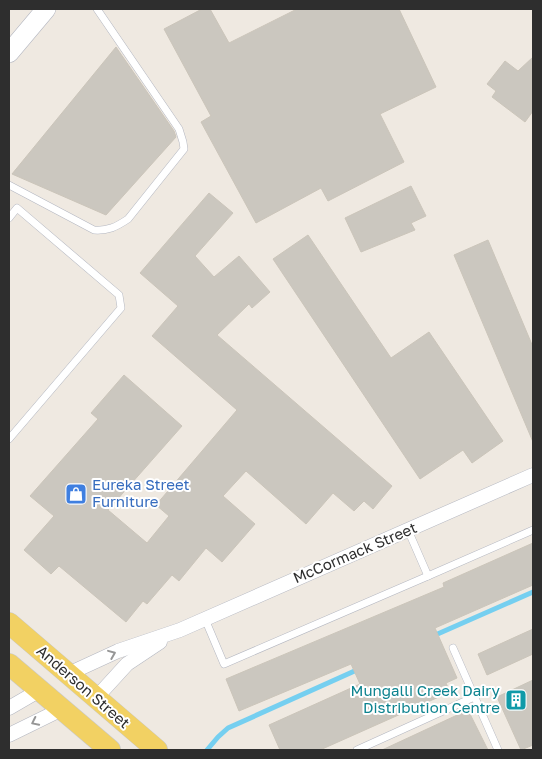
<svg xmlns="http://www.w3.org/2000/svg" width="542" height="759" font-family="'Golos Text',sans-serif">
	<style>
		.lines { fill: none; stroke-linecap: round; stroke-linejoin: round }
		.stream { stroke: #75cff0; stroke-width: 5 }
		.building { fill: #cbc7bf; stroke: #cbc5ba }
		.lane-casing { stroke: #b4b7c1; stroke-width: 8 }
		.street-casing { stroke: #b4b7c1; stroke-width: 15 }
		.secondary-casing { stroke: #b4b7c1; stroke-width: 20 }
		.primary-casing { stroke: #c9c9c9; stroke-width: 22 }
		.lane { stroke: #fff; stroke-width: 7 }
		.street { stroke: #fff; stroke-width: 14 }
		.secondary { stroke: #fff; stroke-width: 19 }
		.primary { stroke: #f2d163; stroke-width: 21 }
		.oneway { stroke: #969696 }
		.labels { text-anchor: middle; stroke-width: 4; stroke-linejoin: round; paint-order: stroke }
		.shop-label { font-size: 15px; fill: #366cbe; stroke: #fff; text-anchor: start }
		.street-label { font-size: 15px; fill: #2e2e2e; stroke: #fff }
		.culture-label { font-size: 15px; fill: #0d838f; stroke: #fff; text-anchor: end }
	</style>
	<rect width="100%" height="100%" fill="#efe9e1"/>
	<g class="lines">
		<g class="stream">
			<path d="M433,636L533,592"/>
			<path d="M207,750L218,737L228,728L359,669"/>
		</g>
	</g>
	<g class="building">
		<path d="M202,9H210L229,43L297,9H399L436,87L380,114L404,162L328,201L321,188L256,223L201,122L211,116L164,29Z"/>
		<path d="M116,47L174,131L176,137L106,215L12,174Z"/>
		<path d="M533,57V111L525,122L492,97L496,91L487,84L505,61L518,71Z"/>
		<path d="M411,186L426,216L411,223L415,230L361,252L345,218Z"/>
		<path d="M209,193L233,213L195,256L214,277L239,256L270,292L252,308L249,304L217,335L392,486L373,509L364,501L354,511L333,493L306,524L246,471L223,496L255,524L222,562L206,548L179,581L172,575L147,604L143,601L126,622L59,566L51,574L24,550L54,516L30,496L98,419L91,413L124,375L182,426L108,510L147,543L169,516L156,505L237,410L152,336L178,306L140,273Z"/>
		<path d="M308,235L391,358L429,332L503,441L472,463L463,450L420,479L273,259Z"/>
		<path d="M488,240L533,347V442L454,255Z"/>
		<path d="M533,543V585L435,628L457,678L446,683L450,692L320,750H280L269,725L360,684L351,664L239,711L226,679L444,587L443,583Z"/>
		<path d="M533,629V654L487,675L478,654Z"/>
		<path d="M533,680V745L521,750L497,697Z"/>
		<path d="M468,710L488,750H382Z"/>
	</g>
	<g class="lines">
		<g class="lane-casing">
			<g id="lane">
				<path d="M9,185L94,230C108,231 116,227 128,219L184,149L183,142L179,129L97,9"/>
				<path d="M9,218L17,208L119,295L121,308L9,439"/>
				<path d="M408,530L428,576L533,530"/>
				<path d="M205,619L224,664L428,576"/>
				<path d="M453,648L498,750"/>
				<path d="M357,750L474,697"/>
			</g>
		</g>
		<g class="street-casing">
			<g id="street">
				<path d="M68,674L118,651L180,630L533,475"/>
				<path d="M96,698L127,664L160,642"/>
				<path d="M9,708L40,690"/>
				<path d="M9,735L62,709"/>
			</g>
		</g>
		<g class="secondary-casing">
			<path id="secondary" d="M9,53L46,9"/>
		</g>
		<g class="primary-casing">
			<g id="primary">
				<path d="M9,623L157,750"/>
				<path d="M9,664L110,750"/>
			</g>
		</g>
		<use href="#lane" class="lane"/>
		<use href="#street" class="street"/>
		<use href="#secondary" class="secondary"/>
		<use href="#primary" class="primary"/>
	</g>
	<defs><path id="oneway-chevron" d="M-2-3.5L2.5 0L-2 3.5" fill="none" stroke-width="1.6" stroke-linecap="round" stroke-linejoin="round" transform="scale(1.25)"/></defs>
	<g class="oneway">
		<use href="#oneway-chevron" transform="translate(112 654) rotate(-22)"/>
		<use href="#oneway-chevron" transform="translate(35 722) rotate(154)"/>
	</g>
	<defs>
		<g id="shop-square" transform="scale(1.125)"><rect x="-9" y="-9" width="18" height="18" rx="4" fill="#3f7fe0" stroke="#fff"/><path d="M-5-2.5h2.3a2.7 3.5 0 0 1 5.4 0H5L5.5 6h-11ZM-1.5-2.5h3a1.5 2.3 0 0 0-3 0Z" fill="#fff"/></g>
		<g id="building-square" transform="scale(1.125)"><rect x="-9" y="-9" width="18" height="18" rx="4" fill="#0f9aa8" stroke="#fff"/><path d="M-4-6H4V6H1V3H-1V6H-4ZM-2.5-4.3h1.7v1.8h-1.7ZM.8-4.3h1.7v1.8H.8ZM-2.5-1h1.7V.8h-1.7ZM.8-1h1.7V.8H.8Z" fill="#fff"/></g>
	</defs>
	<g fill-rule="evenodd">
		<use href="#shop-square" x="76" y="494"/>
		<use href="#building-square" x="516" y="700"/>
	</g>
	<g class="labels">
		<g class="shop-label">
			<text x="92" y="490">Eureka Street<tspan x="92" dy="17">Furniture</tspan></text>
		</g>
		<g class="street-label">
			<text transform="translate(355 553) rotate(-23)" y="5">McCormack Street</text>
			<text transform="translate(83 687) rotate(41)" y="5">Anderson Street</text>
		</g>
		<g class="culture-label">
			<text x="500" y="696">Mungalli Creek Dairy<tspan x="500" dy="17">Distribution Centre</tspan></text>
		</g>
	</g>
	<rect width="542" height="759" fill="none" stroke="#2e2e2e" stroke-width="20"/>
</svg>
